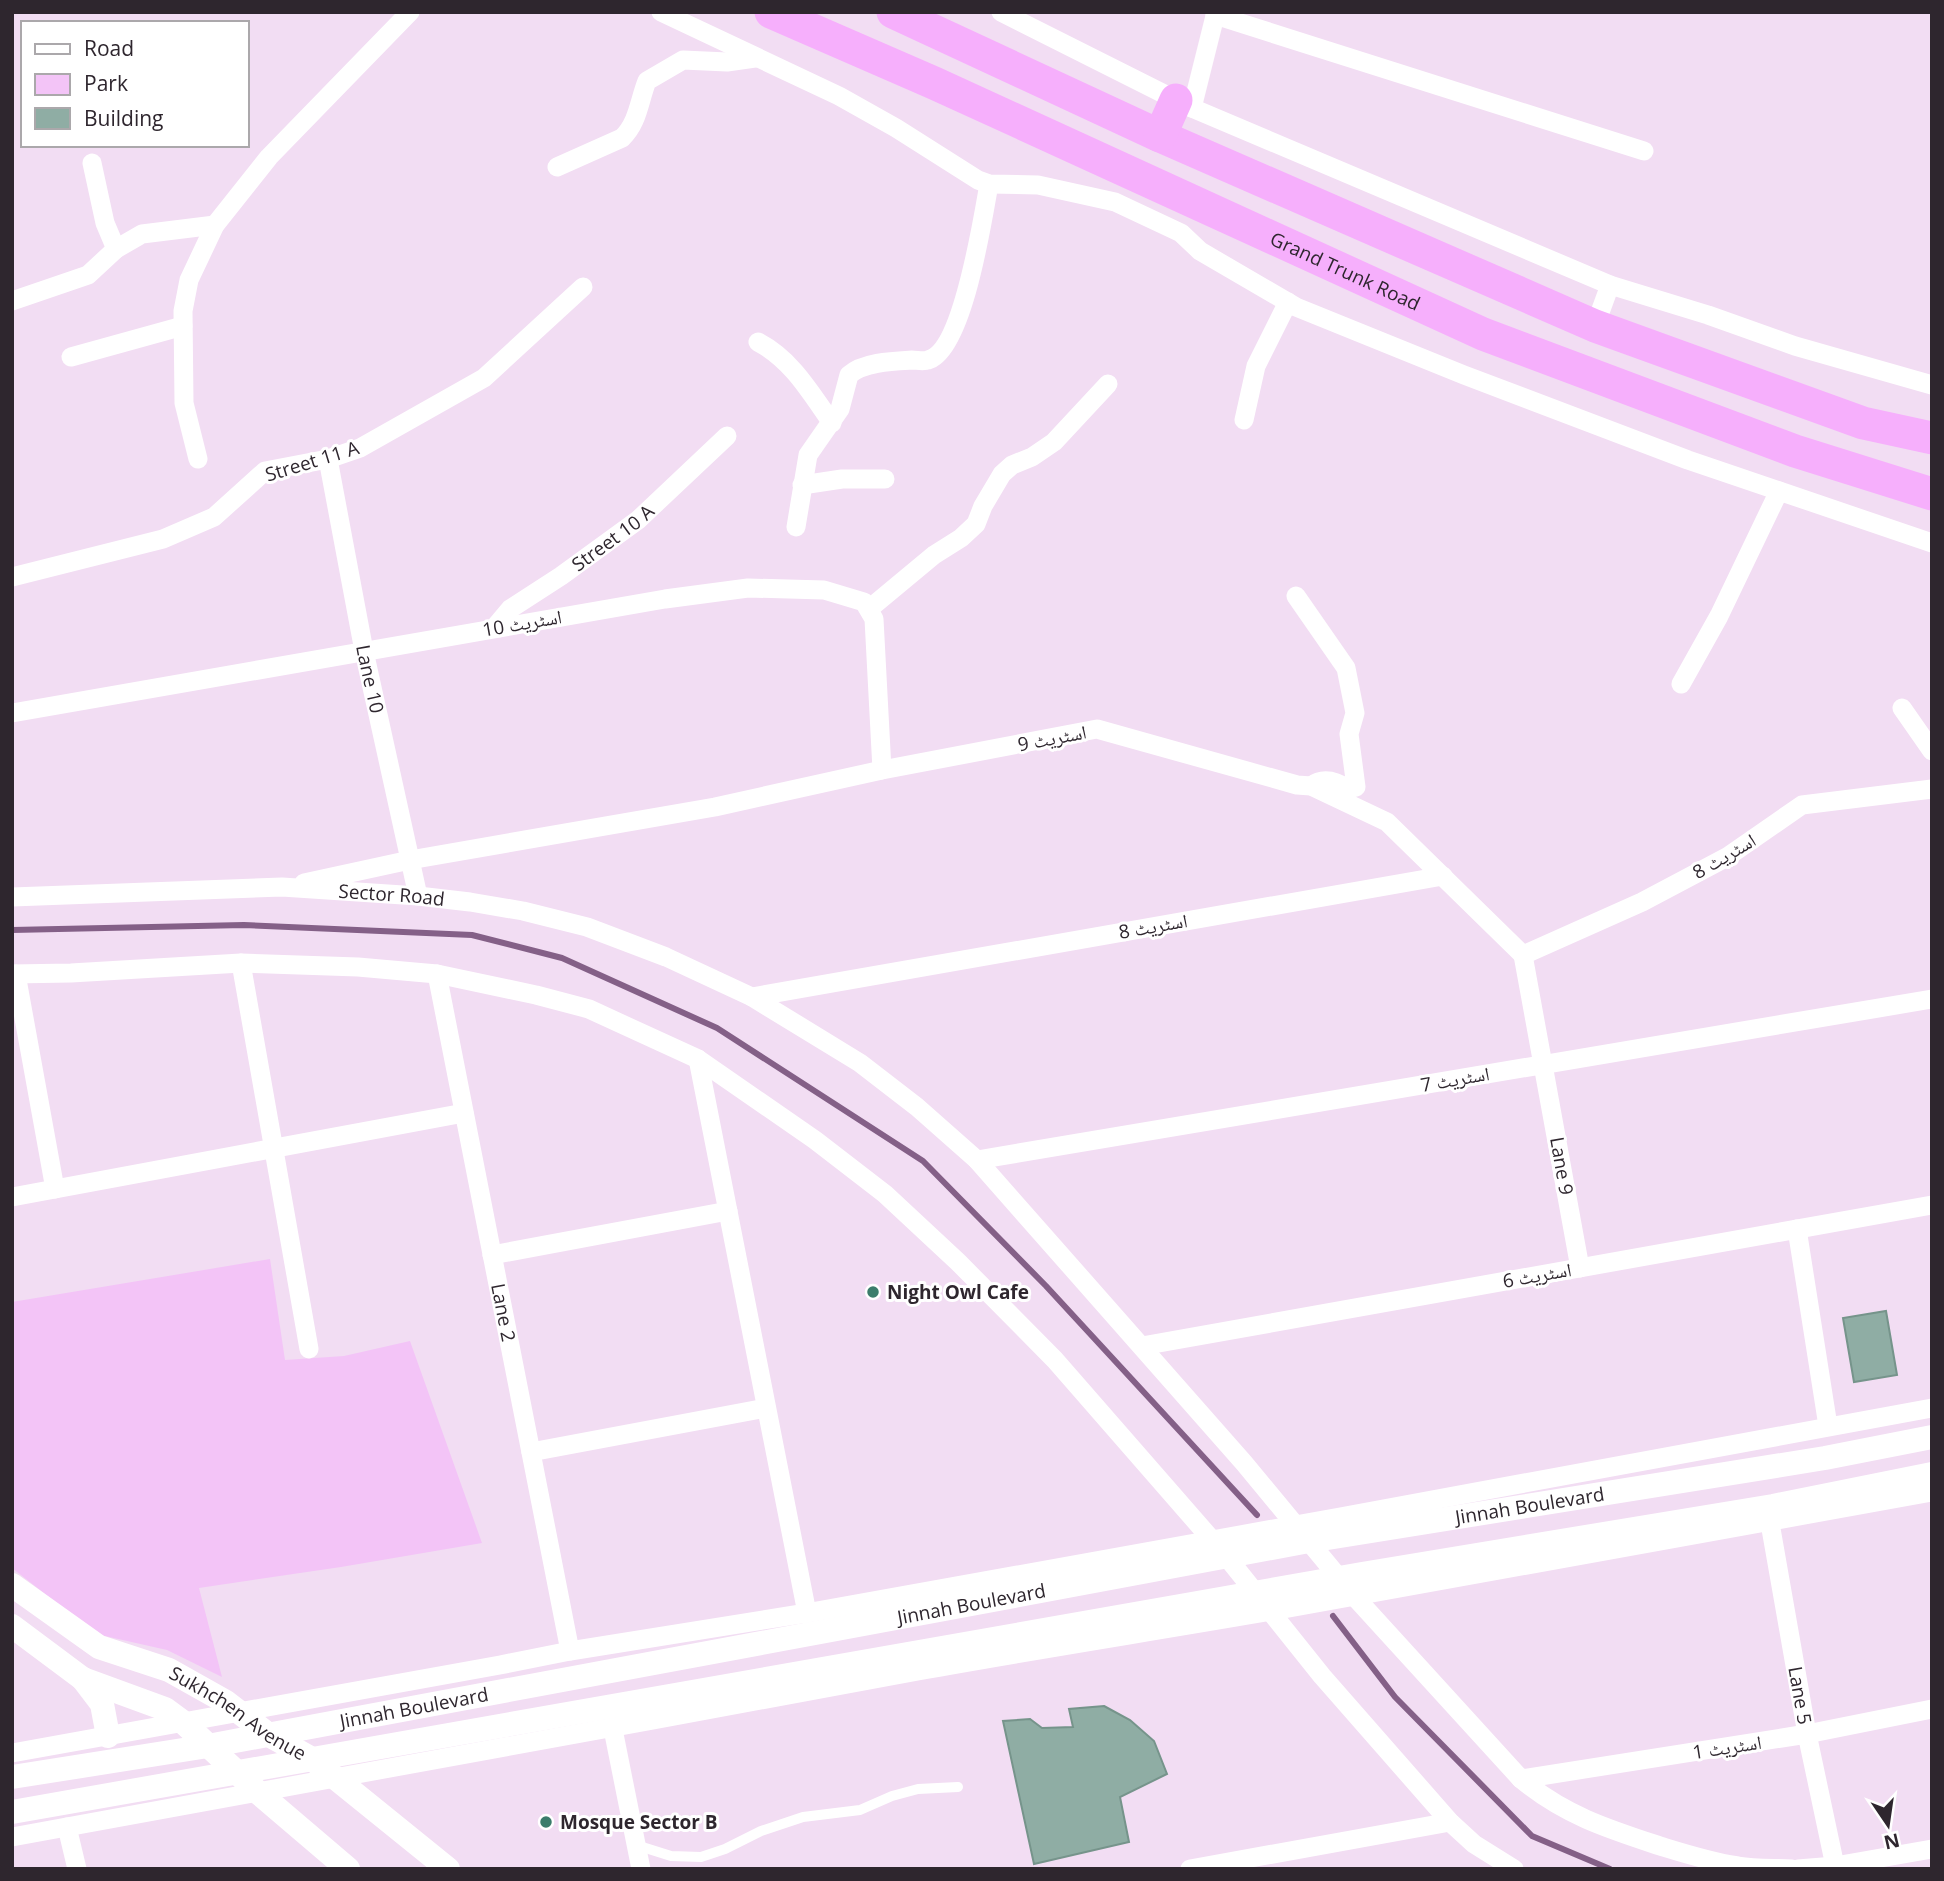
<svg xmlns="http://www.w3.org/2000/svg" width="1944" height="1881" font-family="'Open Sans','Noto Naskh Arabic',sans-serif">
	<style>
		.green { fill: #f3c4f7 }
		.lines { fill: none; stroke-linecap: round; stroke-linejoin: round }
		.stream { stroke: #846087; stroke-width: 6 }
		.building { fill: #8fada4; stroke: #76948b; stroke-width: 2 }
		.service { stroke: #fff; stroke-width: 10 }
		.minor { stroke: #fff; stroke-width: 19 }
		.tertiary { stroke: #fff; stroke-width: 24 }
		.trunk { stroke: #f6affc; stroke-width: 33 }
		.poi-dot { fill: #3b7c6b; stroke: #fff; stroke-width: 2.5 }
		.labels { text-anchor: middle; stroke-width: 6; stroke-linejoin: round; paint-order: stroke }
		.street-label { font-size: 19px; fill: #2e262e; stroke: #fff }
		.poi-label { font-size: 19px; font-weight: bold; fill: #2e262e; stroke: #fff; text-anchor: start }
	</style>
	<rect width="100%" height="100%" fill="#f2ddf3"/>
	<path class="green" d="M270,1259L285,1360L344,1356L410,1341L482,1543L341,1567L199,1588L222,1677L167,1650L96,1634L12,1568V1302Z"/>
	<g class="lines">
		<g class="stream">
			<path d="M12,930L244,925L472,935L562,958L717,1028L923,1161L1046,1286L1257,1515"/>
			<path d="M1333,1616L1395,1697L1532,1836L1610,1869"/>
		</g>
	</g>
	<g class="building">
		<path d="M1886,1311L1897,1375L1854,1382L1843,1318Z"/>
		<path d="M1104,1706L1130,1720L1154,1741L1167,1774L1120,1797L1129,1842L1034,1864L1003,1721L1030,1719L1042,1728L1073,1727L1069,1709Z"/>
	</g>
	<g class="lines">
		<path class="service" d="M636,1845L671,1856L701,1857L725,1849L761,1831L803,1817L860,1810L892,1796L918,1789L958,1787"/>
		<g class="minor">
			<path d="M661,12L839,96L896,128L978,180L989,184L1038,185L1115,202L1181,233L1200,251L1296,307L1464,375L1688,460L1932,543"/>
			<path d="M1001,12L1192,108L1610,285L1708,315L1795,346L1932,385"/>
			<path d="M1215,15L1644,151"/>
			<path d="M1192,108L1216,12"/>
			<path d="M92,163L105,223L116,249"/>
			<path d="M557,167L622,138C638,123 639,101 647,81L683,60L727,62L755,58"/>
			<path d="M12,301L88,275L116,249L142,234L215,225"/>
			<path d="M1595,326L1610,285"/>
			<path d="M758,342C792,360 810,392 832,423"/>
			<path d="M71,357L183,326"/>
			<path d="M1244,420L1256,366L1288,302"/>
			<path d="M198,459L184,403L183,311L189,280L215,225L269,157L410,12"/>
			<path id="s1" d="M328,459L364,651L418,896"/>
			<path d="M802,485L842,479H885"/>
			<path d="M796,527L808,455L840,409L849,375C863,362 894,361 912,360C917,360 923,362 928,360C963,351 983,217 989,184"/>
			<path d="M12,577L163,539L214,517L265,471L328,459L360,448L484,378L583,287"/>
			<path d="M1296,596L1346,668L1355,713L1349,734L1356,787L1348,789C1336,781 1323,777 1311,786"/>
			<path d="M869,609L934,555L961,538L976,524L983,506L1002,474L1012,465L1032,457L1054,442L1108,384"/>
			<path id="s2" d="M494,628L510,609L561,576L638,520L727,436"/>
			<path d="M1681,684L1719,616L1779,491"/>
			<path d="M1902,708L1932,751"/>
			<path d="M12,713L665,599L748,588L824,590L864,602L874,619L882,770"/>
			<path d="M304,883L410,860L715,807L882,770L1097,729L1297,785L1311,786L1387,822L1523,955"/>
			<path id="s3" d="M12,897L282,887L418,896L470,902L523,911L587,927L666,957L752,997L860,1063L917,1107L977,1160L1244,1463L1354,1596L1521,1779C1564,1815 1608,1829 1660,1846C1686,1854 1711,1862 1738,1866C1755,1869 1774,1868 1792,1869"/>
			<path d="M241,963L309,1349"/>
			<path d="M12,974L71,973L241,963L358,967L437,974L536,995L589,1009L698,1059L815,1140L885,1194L958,1262L1055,1360L1226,1556L1322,1676L1450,1822L1474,1844L1514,1869"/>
			<path d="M16,974L55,1189"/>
			<path id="s4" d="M437,974L570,1651"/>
			<path d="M752,997L1443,876"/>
			<path d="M698,1059L807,1613"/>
			<path d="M977,1160L1932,999"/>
			<path d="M12,1197L464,1113"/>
			<path d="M1797,1229L1828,1426"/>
			<path d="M492,1255L728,1211"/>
			<path d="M1580,1268L1523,955L1642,902L1727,857L1802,805L1932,789"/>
			<path d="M1142,1346L1932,1205"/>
			<path d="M531,1452L766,1408"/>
			<path id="s5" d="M1770,1523L1807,1734L1835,1866"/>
			<path d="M613,1729L641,1869"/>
			<path d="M12,1753L500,1665L570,1651L807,1613L1340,1517L1932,1408"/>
			<path d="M1521,1779L1807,1734L1932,1709"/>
			<path d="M67,1827L77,1869"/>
			<path d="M12,1837C315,1784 616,1726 918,1671C1034,1650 1150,1632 1266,1612C1488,1574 1710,1534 1932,1492"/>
			<path d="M1190,1869L1450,1822"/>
			<path d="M1798,1869L1835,1866L1932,1849"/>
		</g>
		<g class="tertiary">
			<path id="s6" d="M12,1585L99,1647L169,1670L226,1702L269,1735L312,1759L448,1869"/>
			<path d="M12,1626L83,1679L165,1709L184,1723L260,1794L348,1869"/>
			<path d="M83,1679L102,1704L108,1736"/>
			<path id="s7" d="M12,1777L208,1746L1309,1541L1825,1458L1932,1437"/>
			<path d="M12,1812L1362,1574L1773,1506L1932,1474"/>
		</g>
		<g class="trunk">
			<path id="s8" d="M771,12L934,83L1483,334L1795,451L1932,494"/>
			<path d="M893,12L1160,136L1595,326L1863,423L1932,438"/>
			<path d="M1160,136L1176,100"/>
		</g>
	</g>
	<g class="poi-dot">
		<circle cx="873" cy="1292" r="7"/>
		<circle cx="546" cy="1822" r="7"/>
	</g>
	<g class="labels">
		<g class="street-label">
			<text dy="7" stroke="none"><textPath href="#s8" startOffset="630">Grand Trunk Road</textPath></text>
			<text transform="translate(312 461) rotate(-17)" y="7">Street 11 A</text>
			<text dy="7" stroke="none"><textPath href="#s2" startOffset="150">Street 10 A</textPath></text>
			<text transform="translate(522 623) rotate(-10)" y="7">اسٹریٹ 10</text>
			<text dy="7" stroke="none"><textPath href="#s1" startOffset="224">Lane 10</textPath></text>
			<text transform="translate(1052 738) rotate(-11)" y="7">اسٹریٹ 9</text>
			<text transform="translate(1724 856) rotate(-31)" y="7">اسٹریٹ 8</text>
			<text dy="7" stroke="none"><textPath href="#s3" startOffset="380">Sector Road</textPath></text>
			<text transform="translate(1153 926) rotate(-10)" y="7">اسٹریٹ 8</text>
			<text transform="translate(1455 1079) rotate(-10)" y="7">اسٹریٹ 7</text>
			<text transform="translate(1562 1166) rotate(80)" y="7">Lane 9</text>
			<text transform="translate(1537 1275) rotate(-10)" y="7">اسٹریٹ 6</text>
			<text dy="7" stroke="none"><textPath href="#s4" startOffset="345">Lane 2</textPath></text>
			<text dy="7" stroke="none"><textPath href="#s7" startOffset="1542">Jinnah Boulevard</textPath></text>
			<text dy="7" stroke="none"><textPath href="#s7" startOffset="975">Jinnah Boulevard</textPath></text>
			<text dy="7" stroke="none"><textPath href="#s5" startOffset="175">Lane 5</textPath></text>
			<text dy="7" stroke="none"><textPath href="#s7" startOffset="408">Jinnah Boulevard</textPath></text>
			<text dy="7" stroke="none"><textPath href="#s6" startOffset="262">Sukhchen Avenue</textPath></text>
			<text transform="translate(1727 1747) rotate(-9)" y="7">اسٹریٹ 1</text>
		</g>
		<g class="poi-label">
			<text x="887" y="1299">Night Owl Cafe</text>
			<text x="560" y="1829">Mosque Sector B</text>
		</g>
	</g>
	<rect width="1944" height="1881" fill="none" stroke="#2e262e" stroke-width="28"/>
	<rect x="21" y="21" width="228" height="126" fill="#ffffff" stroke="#aba8ab" stroke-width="2"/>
	<rect x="35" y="44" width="35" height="10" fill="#ffffff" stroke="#aba8ab" stroke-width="2"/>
	<text x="84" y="56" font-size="21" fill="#2e262e">Road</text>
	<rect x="35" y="74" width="35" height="21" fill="#f3c4f7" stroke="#aba8ab" stroke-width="2"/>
	<text x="84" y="91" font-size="21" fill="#2e262e">Park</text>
	<rect x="35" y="108" width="35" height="21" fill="#8fada4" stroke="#aba8ab" stroke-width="2"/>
	<text x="84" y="126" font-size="21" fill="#2e262e">Building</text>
	<g transform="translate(1888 1825) rotate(167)" stroke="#ffffff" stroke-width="5" paint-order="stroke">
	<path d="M0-5L12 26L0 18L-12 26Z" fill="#2e262e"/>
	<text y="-10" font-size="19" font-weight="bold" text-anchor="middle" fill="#2e262e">N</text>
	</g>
</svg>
